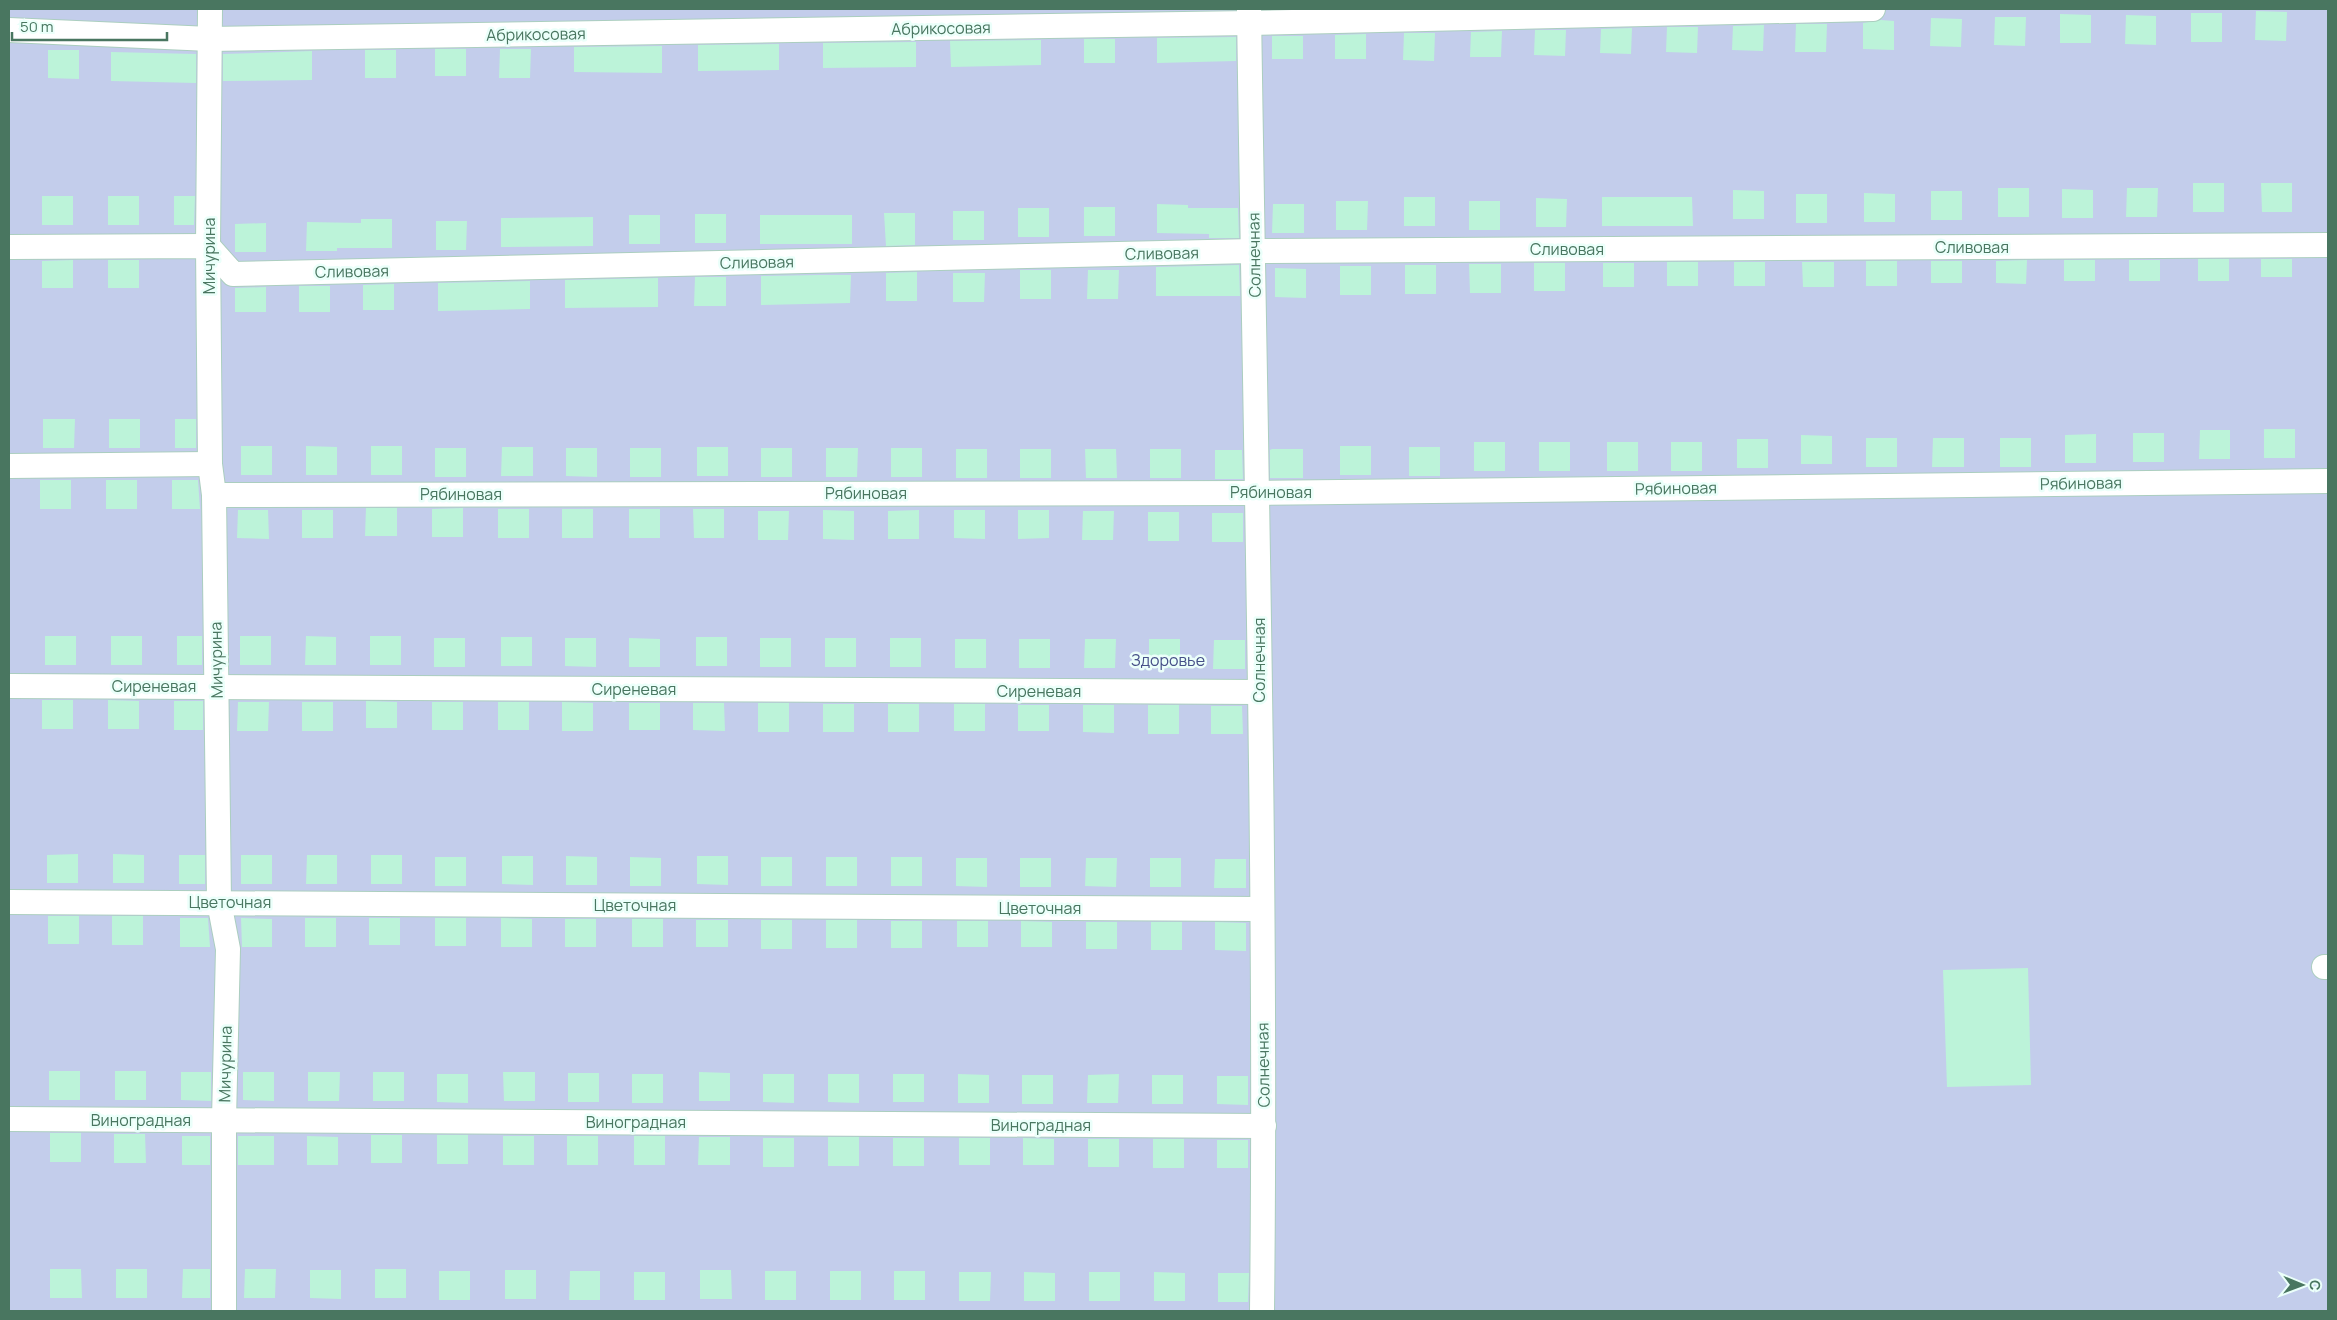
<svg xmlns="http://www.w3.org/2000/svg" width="2337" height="1320" font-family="Manrope,sans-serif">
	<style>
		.green { fill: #c3cdeb }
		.building { fill: #bcf3d9 }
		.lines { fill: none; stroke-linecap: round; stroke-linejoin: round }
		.minor-casing { stroke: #abcebf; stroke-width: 26 }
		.minor { stroke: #fff; stroke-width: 24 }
		.labels { text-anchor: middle; stroke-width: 5; stroke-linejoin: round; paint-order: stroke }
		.street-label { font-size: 16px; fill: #497660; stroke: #ebfffa }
		.park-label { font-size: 16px; fill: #465088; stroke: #ebfffa }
	</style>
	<rect width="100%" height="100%" fill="#e5fdf7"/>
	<rect class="green" x="9" y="9" width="2319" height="1302"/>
	<g class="building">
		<path d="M2256,11L2287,12L2286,41L2255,40Z"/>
		<rect x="2191" y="13" width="31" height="29"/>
		<path d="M2060,14L2091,15V43H2060Z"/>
		<path d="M2126,15L2156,16V45L2125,44Z"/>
		<path d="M1995,17H2026L2025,46L1994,45Z"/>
		<path d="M1931,18L1962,19L1961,47L1930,46Z"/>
		<path d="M1881,20L1894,21V50L1863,49V23Z"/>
		<path d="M1796,24H1827L1826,52H1795Z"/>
		<path d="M1764,25L1763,51L1732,50L1733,26Z"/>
		<path d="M1667,27H1698L1697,53L1666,52Z"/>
		<path d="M1632,28L1631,54L1600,53L1601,29Z"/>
		<path d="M1535,30H1566L1565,56L1534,55Z"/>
		<path d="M1502,31L1501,57H1470L1471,32Z"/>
		<path d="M1404,33H1435L1434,61L1403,60Z"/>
		<path d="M1366,34V59H1335V35Z"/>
		<rect x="1272" y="36" width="31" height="23"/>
		<path d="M1236,37V61L1157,63V38Z"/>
		<rect x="1084" y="39" width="31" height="24"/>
		<path d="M1041,40V65L951,67L950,41Z"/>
		<path d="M916,42V67L823,68V43Z"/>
		<path d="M779,44V70L698,71V45Z"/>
		<path d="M662,46V73L574,72V47Z"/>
		<rect x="435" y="49" width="31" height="27"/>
		<path d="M500,49H531L530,78H499Z"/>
		<path d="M48,50H79V79L48,78Z"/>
		<rect x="365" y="50" width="31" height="28"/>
		<path d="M312,51V80L223,81V54Z"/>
		<path d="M111,52L196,54V83L111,81Z"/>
		<rect x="2193" y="183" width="31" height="29"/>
		<path d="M2261,183H2292V212H2262Z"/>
		<rect x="1998" y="188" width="31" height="29"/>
		<path d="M2127,188H2158L2157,217H2126Z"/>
		<path d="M2062,189L2093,190V218H2062Z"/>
		<path d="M1733,190L1764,191V219H1733Z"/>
		<rect x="1931" y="191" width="31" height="29"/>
		<path d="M1864,193L1895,194V222H1864Z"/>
		<rect x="1796" y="194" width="31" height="29"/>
		<rect x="42" y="196" width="31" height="29"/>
		<rect x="108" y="196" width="31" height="29"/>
		<path d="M174,196H195L194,225H174Z"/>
		<rect x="1404" y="197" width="31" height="29"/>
		<path d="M1602,197H1692L1693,226H1602Z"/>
		<path d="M1536,198L1567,199L1566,227H1536Z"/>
		<path d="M1336,201H1368L1367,230H1336Z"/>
		<rect x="1469" y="201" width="31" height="29"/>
		<path d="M1157,204L1188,205V208H1238L1239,238H1209V234L1157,233Z"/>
		<path d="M1273,204H1304V233H1272Z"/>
		<rect x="1084" y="207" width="31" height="29"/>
		<rect x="1018" y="208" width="31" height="29"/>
		<rect x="953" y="211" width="31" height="29"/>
		<path d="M884,213H915V245L886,246Z"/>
		<rect x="695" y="214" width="31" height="29"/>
		<rect x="629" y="215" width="31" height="29"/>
		<rect x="760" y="215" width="92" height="29"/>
		<path d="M593,217V246L501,247V218Z"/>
		<path d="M361,219H392V248H337V251H306L307,222L361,223Z"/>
		<path d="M436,221H467L466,250H436Z"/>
		<path d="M266,223V252H235V224Z"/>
		<rect x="2198" y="259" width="31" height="22"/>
		<rect x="2261" y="259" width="31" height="18"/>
		<path d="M73,260V288H42V261Z"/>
		<rect x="108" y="260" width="31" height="28"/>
		<path d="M2027,260L2026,284L1996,283V261Z"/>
		<rect x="2064" y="260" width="31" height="21"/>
		<rect x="2129" y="260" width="31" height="21"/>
		<rect x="1866" y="261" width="31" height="25"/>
		<rect x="1931" y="261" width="31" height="22"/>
		<rect x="1667" y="262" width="31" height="24"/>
		<rect x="1734" y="262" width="31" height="24"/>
		<path d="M1802,262H1834V287H1803Z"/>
		<rect x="1534" y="263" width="31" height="28"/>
		<rect x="1603" y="263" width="31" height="24"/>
		<path d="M1469,264H1501V293H1470Z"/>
		<path d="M1239,265L1240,296H1156V267Z"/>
		<rect x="1405" y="265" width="31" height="29"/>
		<rect x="1340" y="266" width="31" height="29"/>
		<path d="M1275,268L1306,269V298L1275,297Z"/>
		<rect x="1020" y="270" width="31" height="29"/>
		<path d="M1088,270H1119L1118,299H1087Z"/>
		<path d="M917,272V301H886V273Z"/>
		<path d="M953,273H985L984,302H953Z"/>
		<path d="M820,275H851L850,303L761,305V276Z"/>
		<path d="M695,277H726V306H694Z"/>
		<path d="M658,278V307L565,308V280Z"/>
		<path d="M530,281V309L438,311V283Z"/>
		<path d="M394,284V310H363V285Z"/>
		<rect x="299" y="286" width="31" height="26"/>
		<path d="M266,287V312H235V288Z"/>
		<path d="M43,419H75L74,448H43Z"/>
		<rect x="109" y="419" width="31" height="29"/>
		<rect x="175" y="419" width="21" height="29"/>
		<rect x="2264" y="429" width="31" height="29"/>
		<path d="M2200,430H2230V459H2199Z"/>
		<rect x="2133" y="433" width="31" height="29"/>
		<path d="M2096,434V463H2065V435Z"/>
		<path d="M1801,435L1832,436V464H1801Z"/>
		<rect x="1866" y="438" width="31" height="29"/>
		<path d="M1933,438H1964V467H1932Z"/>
		<rect x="2000" y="438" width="31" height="29"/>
		<rect x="1737" y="439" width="31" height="29"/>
		<rect x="1474" y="442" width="31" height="29"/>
		<rect x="1539" y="442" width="31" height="29"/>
		<rect x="1607" y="442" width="31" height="29"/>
		<rect x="1671" y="442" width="31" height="29"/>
		<rect x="241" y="446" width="31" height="29"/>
		<path d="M306,446L337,447V475H306Z"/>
		<rect x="371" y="446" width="31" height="29"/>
		<rect x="1340" y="446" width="31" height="29"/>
		<path d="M502,447H533V476H501Z"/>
		<rect x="697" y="447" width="31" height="29"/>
		<rect x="1409" y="447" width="31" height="29"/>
		<rect x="435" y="448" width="31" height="29"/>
		<path d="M566,448H597V477L566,476Z"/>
		<rect x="630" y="448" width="31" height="29"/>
		<rect x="761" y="448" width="31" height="29"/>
		<path d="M826,448H858L857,477H826Z"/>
		<rect x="891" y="448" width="31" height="29"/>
		<rect x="956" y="449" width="31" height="29"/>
		<rect x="1020" y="449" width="31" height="29"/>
		<path d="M1085,449H1116L1117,478H1086Z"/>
		<rect x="1150" y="449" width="31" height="29"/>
		<path d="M1272,449H1303V478H1270V450Z"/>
		<path d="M1215,450H1242L1243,479H1215Z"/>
		<rect x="40" y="480" width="31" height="29"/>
		<rect x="106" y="480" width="31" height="29"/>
		<path d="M172,480H198L200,509H172Z"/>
		<path d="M366,508H397V536H365Z"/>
		<path d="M463,508V537H432V509Z"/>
		<rect x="498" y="509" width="31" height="29"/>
		<rect x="562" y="509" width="31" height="29"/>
		<rect x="629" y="509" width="31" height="29"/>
		<path d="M693,509H724V538H694Z"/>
		<path d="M238,510H268L269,539L237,538Z"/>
		<rect x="302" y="510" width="31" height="28"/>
		<path d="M823,510L854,511V540L823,539Z"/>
		<path d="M919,510V539H888V511Z"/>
		<path d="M954,510H985V539L954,538Z"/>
		<path d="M1018,510H1049V538L1018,539Z"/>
		<path d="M758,511H789L788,540H758Z"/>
		<path d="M1083,511H1114L1113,540H1082Z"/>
		<rect x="1148" y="512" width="31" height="29"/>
		<rect x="1212" y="513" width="31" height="29"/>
		<rect x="45" y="636" width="31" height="29"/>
		<rect x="111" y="636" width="31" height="29"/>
		<rect x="177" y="636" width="25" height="29"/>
		<rect x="240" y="636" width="31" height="29"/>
		<path d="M306,636L336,637V665H305Z"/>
		<rect x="370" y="636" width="31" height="29"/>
		<rect x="501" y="637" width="31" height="29"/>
		<rect x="696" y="637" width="31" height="29"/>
		<rect x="434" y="638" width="31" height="29"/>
		<path d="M565,638H596V667L565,666Z"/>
		<path d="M629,638L660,639V667H629Z"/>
		<rect x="760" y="638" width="31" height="29"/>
		<rect x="825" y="638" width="31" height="29"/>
		<rect x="890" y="638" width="31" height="29"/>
		<rect x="955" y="639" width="31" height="29"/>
		<rect x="1019" y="639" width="31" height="29"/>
		<path d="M1085,639H1116L1115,668H1084Z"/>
		<rect x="1149" y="639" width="31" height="29"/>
		<path d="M1214,640H1245V669H1213Z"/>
		<rect x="42" y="700" width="31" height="29"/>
		<path d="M108,700L139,701V729H108Z"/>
		<rect x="174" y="701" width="29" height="29"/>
		<path d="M366,701L397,702V728H366Z"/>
		<path d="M238,702H269L268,731H237Z"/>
		<rect x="302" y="702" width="31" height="29"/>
		<rect x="432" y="702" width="31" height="28"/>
		<rect x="498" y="702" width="31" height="28"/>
		<path d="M562,702L593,703V731H562Z"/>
		<rect x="629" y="703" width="31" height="27"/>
		<path d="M693,703H724L725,731L693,730Z"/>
		<rect x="758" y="703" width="31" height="29"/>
		<rect x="823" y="704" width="31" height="28"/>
		<rect x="888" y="704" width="31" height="28"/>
		<rect x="954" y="704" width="31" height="27"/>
		<rect x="1018" y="705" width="31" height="26"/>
		<path d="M1083,705H1114V733L1083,732Z"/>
		<rect x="1148" y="705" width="31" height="29"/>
		<path d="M1211,706H1242L1243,734H1211Z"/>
		<path d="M78,854V883H47V855Z"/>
		<path d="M113,854L144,855V883H113Z"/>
		<rect x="179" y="855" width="26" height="29"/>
		<rect x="241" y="855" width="31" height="29"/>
		<path d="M307,855H337V884H306Z"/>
		<rect x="371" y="855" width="31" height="29"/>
		<path d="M502,856H533V885L502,884Z"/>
		<path d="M566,856L597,857V885H566Z"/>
		<path d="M697,856H728V885L697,884Z"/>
		<rect x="435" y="857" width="31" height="29"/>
		<path d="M630,857L661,858V886H630Z"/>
		<rect x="761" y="857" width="31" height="29"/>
		<rect x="826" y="857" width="31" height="29"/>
		<rect x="891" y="857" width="31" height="29"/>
		<path d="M956,858H987V887L956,886Z"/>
		<rect x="1020" y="858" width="31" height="29"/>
		<path d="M1086,858H1117L1116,887L1085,886Z"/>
		<rect x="1150" y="858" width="31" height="29"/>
		<path d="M1215,859H1246V888H1214Z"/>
		<rect x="48" y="916" width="31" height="28"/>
		<rect x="112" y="916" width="31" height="29"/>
		<path d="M180,918H208L210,947H180Z"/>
		<path d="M241,918L272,919V947H242Z"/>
		<rect x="305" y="918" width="31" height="29"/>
		<rect x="369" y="918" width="31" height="27"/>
		<rect x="435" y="918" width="31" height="28"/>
		<path d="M501,918L532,919V947H501Z"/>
		<rect x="565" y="919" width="31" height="28"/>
		<rect x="632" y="919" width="31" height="28"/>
		<rect x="696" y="920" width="32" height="27"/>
		<rect x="761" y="920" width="31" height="29"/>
		<rect x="826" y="920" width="31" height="28"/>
		<rect x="891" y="921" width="31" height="27"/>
		<rect x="957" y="921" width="31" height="26"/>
		<path d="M1021,921L1052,922V947H1021Z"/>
		<rect x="1086" y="922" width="31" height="27"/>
		<rect x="1151" y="922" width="31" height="28"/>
		<path d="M1215,922L1246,923V951L1215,950Z"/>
		<path d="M2028,968L2031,1085L1947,1087L1943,970Z"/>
		<rect x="49" y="1071" width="31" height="29"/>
		<rect x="115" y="1071" width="31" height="29"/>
		<path d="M181,1072H211V1101L181,1100Z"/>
		<path d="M243,1072H274V1101L243,1100Z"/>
		<path d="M308,1072H340L339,1101H308Z"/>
		<rect x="373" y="1072" width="31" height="29"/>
		<path d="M503,1072H535V1101H504Z"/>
		<path d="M699,1072L730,1073V1101H699Z"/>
		<rect x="568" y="1073" width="31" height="29"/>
		<path d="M437,1074H468V1103L437,1102Z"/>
		<rect x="632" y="1074" width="31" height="29"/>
		<path d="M763,1074H794V1103L763,1102Z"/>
		<path d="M828,1074H859V1103L828,1102Z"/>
		<rect x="893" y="1074" width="31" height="28"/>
		<path d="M958,1074L989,1075V1103H958Z"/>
		<path d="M1119,1074L1118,1103H1087L1088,1075Z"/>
		<rect x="1022" y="1075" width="31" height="29"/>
		<rect x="1152" y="1075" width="31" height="29"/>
		<path d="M1217,1076H1248V1105L1217,1104Z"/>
		<rect x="50" y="1133" width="31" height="29"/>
		<path d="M114,1134H145L146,1163H114Z"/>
		<rect x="371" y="1135" width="31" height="28"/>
		<rect x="437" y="1135" width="31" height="29"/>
		<rect x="182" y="1136" width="28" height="29"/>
		<rect x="238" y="1136" width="36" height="29"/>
		<path d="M307,1136L338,1137V1165H307Z"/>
		<rect x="503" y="1136" width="31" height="29"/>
		<rect x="567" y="1136" width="31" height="29"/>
		<rect x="634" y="1136" width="31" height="29"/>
		<path d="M699,1137H730V1165H698Z"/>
		<rect x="828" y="1137" width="31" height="29"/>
		<rect x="763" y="1138" width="31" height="29"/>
		<rect x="893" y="1138" width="31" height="28"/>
		<rect x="959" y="1138" width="31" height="27"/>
		<path d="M1023,1138L1054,1139V1165H1023Z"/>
		<rect x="1088" y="1139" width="31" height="28"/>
		<rect x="1153" y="1139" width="31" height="29"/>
		<rect x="1217" y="1140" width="31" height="28"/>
		<path d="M50,1269H81L82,1298H50Z"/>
		<rect x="116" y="1269" width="31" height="29"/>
		<path d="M183,1269H210V1298H182Z"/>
		<path d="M245,1269H276L275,1298H244Z"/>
		<rect x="375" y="1269" width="31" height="29"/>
		<path d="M310,1270H341V1299L310,1298Z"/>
		<rect x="505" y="1270" width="31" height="29"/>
		<path d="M700,1270H731L732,1299H700Z"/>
		<rect x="439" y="1271" width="31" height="29"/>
		<path d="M570,1271H600V1300H569Z"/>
		<rect x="765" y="1271" width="31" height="29"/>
		<rect x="830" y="1271" width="31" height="29"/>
		<rect x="894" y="1271" width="31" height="29"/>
		<rect x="634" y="1272" width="31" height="28"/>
		<path d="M959,1272H991L990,1301H959Z"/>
		<path d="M1024,1272L1055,1273V1301H1024Z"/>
		<rect x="1089" y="1272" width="31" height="29"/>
		<path d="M1154,1272L1185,1273V1301H1154Z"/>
		<path d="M1218,1273H1249L1248,1302H1218Z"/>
	</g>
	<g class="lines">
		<g class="minor-casing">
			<g id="minor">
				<path d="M210,9L208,246L210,464L214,495L219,902L228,949L224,1120V1311"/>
				<path d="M1249,9C1255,443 1267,877 1262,1311"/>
				<path d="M9,30L210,39L1250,23L1873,9"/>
				<path d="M9,247L208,246L233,274L1253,251L2328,245"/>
				<path d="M9,466L210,464"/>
				<path d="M214,495L1258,493L2328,481"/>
				<path d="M9,686L1259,692"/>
				<path d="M9,902L1261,909"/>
				<path d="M2324,967H2328"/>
				<path d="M9,1119L1264,1126"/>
			</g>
		</g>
		<use href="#minor" class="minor"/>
	</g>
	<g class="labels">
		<g class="street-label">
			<text transform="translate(941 28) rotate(-1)" y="6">Абрикосовая</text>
			<text transform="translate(536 34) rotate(-1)" y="6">Абрикосовая</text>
			<text x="1972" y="253">Сливовая</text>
			<text x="1567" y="255">Сливовая</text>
			<text transform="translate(1162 253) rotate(-1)" y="6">Сливовая</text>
			<text transform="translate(1254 255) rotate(-91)" y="6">Солнечная</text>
			<text transform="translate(209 256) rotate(-90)" y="6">Мичурина</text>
			<text transform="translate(757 262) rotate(-1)" y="6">Сливовая</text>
			<text transform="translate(352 271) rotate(-1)" y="6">Сливовая</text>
			<text transform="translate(2081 483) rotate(-1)" y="6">Рябиновая</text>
			<text transform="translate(1676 488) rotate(-1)" y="6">Рябиновая</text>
			<text x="1271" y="498">Рябиновая</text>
			<text x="866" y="499">Рябиновая</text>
			<text x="461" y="500">Рябиновая</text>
			<text transform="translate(216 660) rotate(-91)" y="6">Мичурина</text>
			<text transform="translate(1259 660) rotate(-90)" y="6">Солнечная</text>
			<text x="154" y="692">Сиреневая</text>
			<text x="634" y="695">Сиреневая</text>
			<text x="1039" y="697">Сиреневая</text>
			<text x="230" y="908">Цветочная</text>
			<text x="635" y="911">Цветочная</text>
			<text x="1040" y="914">Цветочная</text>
			<text transform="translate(225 1064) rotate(-89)" y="6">Мичурина</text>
			<text transform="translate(1263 1065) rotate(-91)" y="6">Солнечная</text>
			<text x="141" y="1126">Виноградная</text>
			<text x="636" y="1128">Виноградная</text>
			<text x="1041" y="1131">Виноградная</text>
		</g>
		<g class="park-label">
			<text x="1168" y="666">Здоровье</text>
		</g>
	</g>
	<rect width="2337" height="1320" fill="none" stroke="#497660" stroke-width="20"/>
	<g transform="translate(2302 1285) rotate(91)" stroke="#ebfffa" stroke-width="4" paint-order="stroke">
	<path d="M0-4L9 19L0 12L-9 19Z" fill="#497660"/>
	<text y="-8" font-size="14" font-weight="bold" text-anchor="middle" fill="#497660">С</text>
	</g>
	<path d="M12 32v8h155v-8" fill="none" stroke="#497660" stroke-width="2.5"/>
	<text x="20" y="32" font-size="15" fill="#497660" stroke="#ebfffa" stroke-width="4" paint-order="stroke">50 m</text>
</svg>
